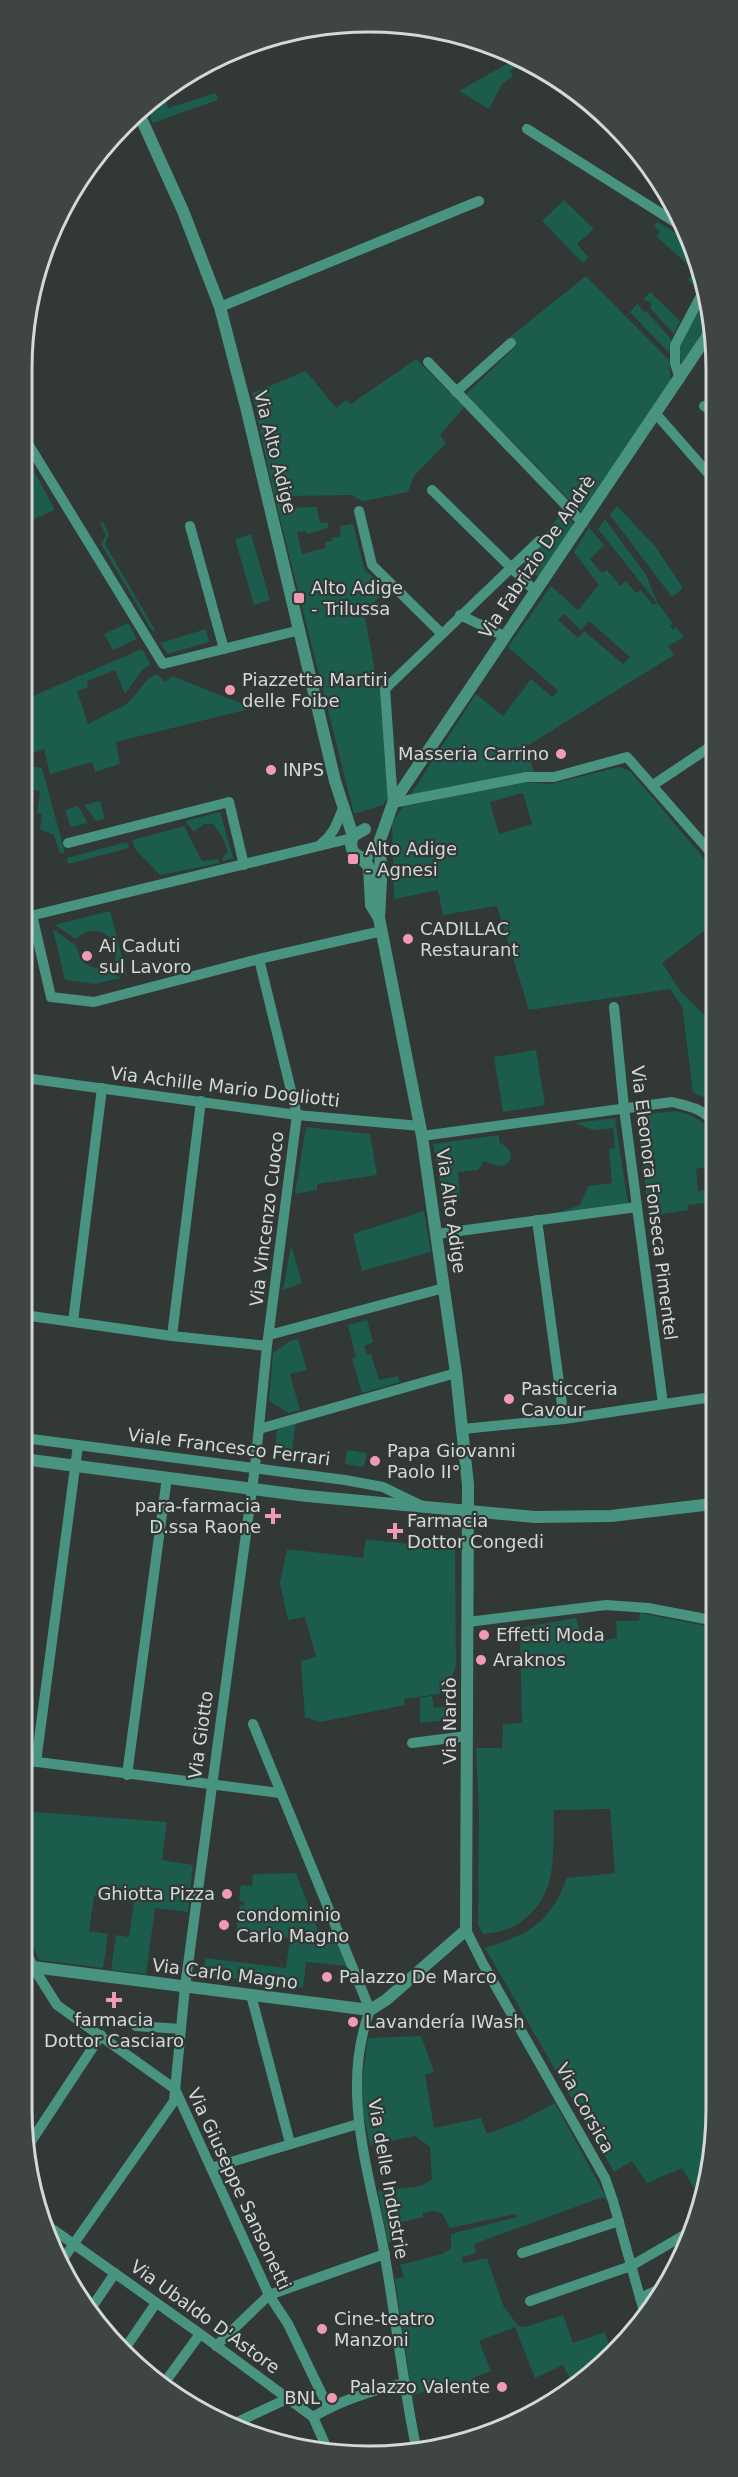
<svg xmlns="http://www.w3.org/2000/svg" width="738" height="2477" font-family="'DejaVu Sans',sans-serif">
	<style>
		.green { fill: #1b5c4d; fill-rule: evenodd }
		.lines { fill: none; stroke-linecap: round; stroke-linejoin: round }
		.minor { stroke: #499480; stroke-width: 10 }
		.tertiary { stroke: #499480; stroke-width: 12 }
		.poi-dot { fill: #f19ab4; stroke: #313836; stroke-width: 2 }
		.labels { text-anchor: middle; stroke-width: 4.5; stroke-linejoin: round; paint-order: stroke }
		.street-label { font-size: 18px; fill: #d4d8d7; stroke: #313836 }
		.poi-label { font-size: 18px; fill: #d4d8d7; stroke: #313836; text-anchor: start }
		.rim { fill: none; stroke: #d4d8d7; stroke-width: 3 }
	</style>
	<rect width="100%" height="100%" fill="#313836"/>
	<g class="green">
		<path d="M517,58L526,61L510,71L513,76L502,84L489,109L459,91Z"/>
		<path d="M164,92L168,108L216,93L218,100L152,123L148,107Z"/>
		<path d="M564,200L594,229L577,244L588,257L583,263L542,221Z"/>
		<path d="M658,222L693,244L702,280L697,289L688,280L695,271L656,236L660,232L654,226Z"/>
		<path d="M586,276L669,360L671,381L581,512L466,394L517,345L510,337Z"/>
		<path d="M650,292L680,321L674,334L651,309V302L643,300Z"/>
		<path d="M707,296L712,317L681,364L679,346Z"/>
		<path d="M638,303L642,311L647,312L671,339L669,353L630,312Z"/>
		<path d="M416,359L464,407L440,435L446,443L414,476L408,492L363,501L351,495L287,496L289,508L317,507L320,523L328,522V528L307,534L305,531L297,532L302,554L326,548L325,542L332,541V538L341,536L340,526L353,524L365,571L388,588L364,613L376,676L381,690L389,797L383,805L354,814L274,495L252,393L306,371L336,408L346,400L351,404Z"/>
		<path d="M27,458L55,510L27,522Z"/>
		<path d="M617,506L655,546L683,588L672,597L610,515Z"/>
		<path d="M563,511L574,525L538,577L522,562Z"/>
		<path d="M605,519L646,575L657,602L673,624L670,626L673,630L676,627L684,637L668,646L674,655L525,747L534,771L409,797L476,694L503,716L531,679L552,697L558,691L508,647L551,586L578,610L599,585L574,552L589,527L604,545L590,559L602,573L607,570L620,586L626,581L636,593L641,590L653,605L657,603L598,529ZM564,614L581,630L589,621L630,657L623,664L584,631L578,638L558,620Z"/>
		<path d="M103,522L109,534L105,544L155,630L153,632L101,544L106,535L100,523Z"/>
		<path d="M251,534L270,600L254,605L235,539Z"/>
		<path d="M128,623L137,639L113,650L104,634Z"/>
		<path d="M206,629L209,642L168,654L160,643Z"/>
		<path d="M142,649L150,664L142,670L125,694L115,670L87,681L88,687L77,691L88,724L127,704L148,679L157,674L165,682L172,676L253,708L116,742L120,764L95,772L92,762L50,774L44,749L26,756V699Z"/>
		<path d="M26,765L42,768L65,853H60L54,835L40,829L42,814L37,813L40,791L26,789Z"/>
		<path d="M619,767L630,771L713,869V924L662,963L681,992L713,1024L712,1102L693,1092L682,1006L670,989L529,1010L497,906L443,915L438,890L394,899L392,822L403,807L520,782L551,784ZM523,793L532,824L499,834L490,802Z"/>
		<path d="M100,801L105,819L96,821L84,805Z"/>
		<path d="M78,806L88,823L71,827L65,810Z"/>
		<path d="M220,812L233,858L223,861L222,858L228,852L223,838L213,824H204L194,832L185,821Z"/>
		<path d="M184,826L202,861L217,859L220,863L160,875L136,850L132,840Z"/>
		<path d="M127,842L129,848L68,864L67,858Z"/>
		<path d="M110,911L127,976L113,966C126,940 96,919 76,939L55,925Z"/>
		<path d="M53,929L76,946L80,957L85,964L95,968L107,967L121,978L95,984L65,980Z"/>
		<path d="M536,1050L545,1105L503,1112L494,1057Z"/>
		<path d="M675,1111C690,1114 703,1120 712,1132V1161L705,1162L706,1167L696,1169L698,1191L712,1189V1202L688,1205V1210L649,1216L636,1115Z"/>
		<path d="M615,1118L628,1204L560,1212L580,1205L588,1186L612,1183L609,1149L615,1148L613,1128L593,1130L575,1123Z"/>
		<path d="M306,1127L370,1134L377,1175L317,1184V1190L295,1194Z"/>
		<path d="M499,1135V1142L508,1148L511,1154L509,1162C499,1170 495,1164 484,1161L478,1170L458,1172L460,1198L443,1200L433,1144Z"/>
		<path d="M424,1211L431,1252L362,1271L353,1234Z"/>
		<path d="M291,1245L302,1283L283,1290Z"/>
		<path d="M367,1320L373,1342L364,1346L367,1355L371,1354L379,1380L398,1376L400,1382L362,1393L352,1359L356,1357L348,1325Z"/>
		<path d="M298,1339L307,1370L290,1374L300,1410L289,1413L269,1401L273,1353L290,1341Z"/>
		<path d="M296,1422L291,1458L274,1455L277,1429Z"/>
		<path d="M347,1450L367,1453L364,1467L345,1464Z"/>
		<path d="M366,1539L408,1544L455,1546L456,1666L446,1693L404,1699L405,1705L320,1722L305,1717L301,1661L316,1657L305,1617L288,1620L280,1583L287,1549L363,1558Z"/>
		<path d="M640,1613L711,1627L710,2176L701,2200L682,2168L647,2183L632,2161L614,2172L485,1948C531,1933 549,1924 567,1878L615,1873L610,1809L554,1810C552,1852 560,1893 522,1921C510,1930 498,1933 483,1934L478,1925L479,1811L476,1748H502L503,1724L522,1723L520,1628L576,1618L580,1630L593,1629L600,1641L617,1638L616,1621H639Z"/>
		<path d="M432,1696L434,1708L456,1705L457,1719L420,1723V1698Z"/>
		<path d="M22,1811L167,1822L162,1860L193,1865L188,1912L155,1908L146,1974L111,1970L116,1935L129,1937L134,1902L94,1896L89,1931L108,1934L103,1968L39,1960L22,1921Z"/>
		<path d="M296,1873L318,1930L333,1933L347,1966L306,1962L303,1988L203,1975L205,1958L286,1968L290,1938L236,1932L240,1905L244,1906V1902L239,1900L241,1885L252,1886L253,1874Z"/>
		<path d="M421,2036L434,2072L425,2075L434,2128L481,2118L487,2134L521,2121L555,2103L608,2201L603,2197L482,2241L474,2244L476,2253L462,2257L463,2263L487,2258L503,2305L518,2326L525,2327L563,2315L573,2343L605,2332L611,2352L581,2384L563,2393L562,2389L572,2383L563,2365L535,2378L515,2327L479,2341L491,2371L471,2379L472,2383L459,2387L457,2380L412,2396L395,2279L404,2277L400,2265L442,2254L451,2248V2234L517,2217L515,2214L450,2228L442,2213L433,2211L423,2213V2217L394,2224L398,2241L388,2243L378,2191L420,2186L432,2180L430,2147L415,2136L370,2145L362,2108V2083L368,2038Z"/>
	</g>
	<g class="lines">
		<g class="minor">
			<path d="M527,129L686,229"/>
			<path d="M220,307L479,201"/>
			<path d="M428,362L583,523"/>
			<path d="M680,379L675,363V345L705,288"/>
			<path d="M456,392L511,343"/>
			<path d="M704,406L714,412"/>
			<path d="M656,414L714,480"/>
			<path d="M27,442L163,664L300,630"/>
			<path d="M432,490L536,592"/>
			<path d="M359,511L372,565L441,633"/>
			<path d="M190,526L224,649"/>
			<path d="M539,541L385,689L393,803L526,777H554L627,757L713,855"/>
			<path d="M460,615L504,636"/>
			<path d="M653,785L713,745"/>
			<path d="M68,843L229,802L244,865"/>
			<path d="M321,844C334,834 337,823 343,808"/>
			<path d="M32,915L51,997L94,1002L259,959L382,931"/>
			<path d="M26,917L352,838"/>
			<path d="M614,1007L624,1108L663,1404"/>
			<path d="M25,1078L297,1115L420,1126"/>
			<path d="M422,1136L672,1102C688,1106 702,1108 712,1121"/>
			<path d="M537,1220L564,1419"/>
			<path d="M437,1234L637,1207"/>
			<path d="M24,1315L172,1336L267,1346"/>
			<path d="M73,1322L102,1088"/>
			<path d="M269,1335L444,1288"/>
			<path d="M172,1336L201,1101"/>
			<path d="M259,1429L456,1373"/>
			<path d="M463,1429L564,1419L712,1397"/>
			<path d="M24,1438L345,1480L383,1487L422,1506"/>
			<path d="M468,1622L606,1605L648,1608L711,1620"/>
			<path d="M253,1724L370,2010C339,2092 371,2176 385,2257C396,2320 403,2384 416,2447"/>
			<path d="M412,1743L467,1736"/>
			<path d="M22,1760L280,1793"/>
			<path d="M36,1762L78,1445"/>
			<path d="M127,1775L167,1477"/>
			<path d="M466,1930L483,1964L605,2178L613,2201L645,2315"/>
			<path d="M22,1942L33,1967L57,2005L175,2089L269,2295L288,2324L328,2407"/>
			<path d="M251,1995L290,2143"/>
			<path d="M136,2026L181,2029"/>
			<path d="M28,2146L101,2035"/>
			<path d="M211,2168L358,2124"/>
			<path d="M44,2223L206,2338L313,2417L329,2453"/>
			<path d="M522,2253L619,2221"/>
			<path d="M61,2262L174,2101L185,1987L255,1467L267,1346L297,1115L259,959"/>
			<path d="M640,2298L664,2287"/>
			<path d="M530,2301L631,2266L686,2234"/>
			<path d="M90,2310L115,2273"/>
			<path d="M216,2346L269,2295L385,2254"/>
			<path d="M124,2350L156,2303"/>
			<path d="M165,2382L200,2334"/>
			<path d="M313,2417C341,2400 373,2390 405,2383"/>
			<path d="M231,2425L289,2398"/>
		</g>
		<g class="tertiary">
			<path d="M140,116L183,211L220,307L246,407L335,781L353,836"/>
			<path d="M365,829L353,836C348,848 354,858 367,858"/>
			<path d="M379,918L381,881L380,840L393,803L714,326"/>
			<path d="M23,1459L307,1496L535,1517L611,1516L712,1504"/>
			<path d="M22,1967H33L370,2010L386,2000L466,1930L468,1485L456,1373L422,1136L379,918L371,905L369,867L361,858"/>
		</g>
	</g>
	<g class="poi-dot">
		<rect x="293" y="592" width="12" height="12" rx="3"/>
		<circle cx="230" cy="690" r="6"/>
		<circle cx="561" cy="754" r="6"/>
		<circle cx="271" cy="770" r="6"/>
		<rect x="347" y="853" width="12" height="12" rx="3"/>
		<circle cx="408" cy="939" r="6"/>
		<circle cx="87" cy="956" r="6"/>
		<circle cx="509" cy="1399" r="6"/>
		<circle cx="375" cy="1461" r="6"/>
		<path d="M270 1507h6v6h6v6h-6v6h-6v-6h-6v-6h6z"/>
		<path d="M392 1522h6v6h6v6h-6v6h-6v-6h-6v-6h6z"/>
		<circle cx="484" cy="1635" r="6"/>
		<circle cx="481" cy="1660" r="6"/>
		<circle cx="227" cy="1894" r="6"/>
		<circle cx="224" cy="1925" r="6"/>
		<circle cx="327" cy="1977" r="6"/>
		<path d="M111 1991h6v6h6v6h-6v6h-6v-6h-6v-6h6z"/>
		<circle cx="353" cy="2022" r="6"/>
		<circle cx="322" cy="2329" r="6"/>
		<circle cx="502" cy="2387" r="6"/>
		<circle cx="332" cy="2398" r="6"/>
	</g>
	<g class="labels">
		<g class="street-label">
			<text transform="translate(275 452) rotate(76)" y="6">Via Alto Adige</text>
			<text transform="translate(537 557) rotate(-56)" y="6">Via Fabrizio De Andrè</text>
			<text transform="translate(225 1087) rotate(7)" y="6">Via Achille Mario Dogliotti</text>
			<text transform="translate(654 1203) rotate(83)" y="6">Via Eleonora Fonseca Pimentel</text>
			<text transform="translate(451 1211) rotate(82)" y="6">Via Alto Adige</text>
			<text transform="translate(267 1219) rotate(-83)" y="6">Via Vincenzo Cuoco</text>
			<text transform="translate(229 1447) rotate(7)" y="6">Viale Francesco Ferrari</text>
			<text transform="translate(450 1721) rotate(-90)" y="6">Via Nardò</text>
			<text transform="translate(201 1735) rotate(-82)" y="6">Via Giotto</text>
			<text transform="translate(225 1974) rotate(7)" y="6">Via Carlo Magno</text>
			<text transform="translate(585 2108) rotate(61)" y="6">Via Corsica</text>
			<text transform="translate(388 2179) rotate(80)" y="6">Via delle Industrie</text>
			<text transform="translate(239 2189) rotate(65)" y="6">Via Giuseppe Sansonetti</text>
			<text transform="translate(205 2317) rotate(36)" y="6">Via Ubaldo D'Astore</text>
		</g>
		<g class="poi-label">
			<text x="311" y="594">Alto Adige<tspan x="311" dy="21">- Trilussa</tspan></text>
			<text x="242" y="686">Piazzetta Martiri<tspan x="242" dy="21">delle Foibe</tspan></text>
			<text x="549" y="760" text-anchor="end">Masseria Carrino</text>
			<text x="283" y="776">INPS</text>
			<text x="365" y="855">Alto Adige<tspan x="365" dy="21">- Agnesi</tspan></text>
			<text x="420" y="935">CADILLAC<tspan x="420" dy="21">Restaurant</tspan></text>
			<text x="99" y="952">Ai Caduti<tspan x="99" dy="21">sul Lavoro</tspan></text>
			<text x="521" y="1395">Pasticceria<tspan x="521" dy="21">Cavour</tspan></text>
			<text x="387" y="1457">Papa Giovanni<tspan x="387" dy="21">Paolo II°</tspan></text>
			<text x="261" y="1512" text-anchor="end">para-farmacia<tspan x="261" dy="21">D.ssa Raone</tspan></text>
			<text x="407" y="1527">Farmacia<tspan x="407" dy="21">Dottor Congedi</tspan></text>
			<text x="496" y="1641">Effetti Moda</text>
			<text x="493" y="1666">Araknos</text>
			<text x="215" y="1900" text-anchor="end">Ghiotta Pizza</text>
			<text x="236" y="1921">condominio<tspan x="236" dy="21">Carlo Magno</tspan></text>
			<text x="339" y="1983">Palazzo De Marco</text>
			<text x="114" y="2026" text-anchor="middle">farmacia<tspan x="114" dy="21">Dottor Casciaro</tspan></text>
			<text x="365" y="2028">Lavandería IWash</text>
			<text x="334" y="2325">Cine-teatro<tspan x="334" dy="21">Manzoni</tspan></text>
			<text x="490" y="2393" text-anchor="end">Palazzo Valente</text>
			<text x="320" y="2404" text-anchor="end">BNL</text>
		</g>
	</g>
	<path d="M0 0H738V2477H0ZM369 32H369A337 337 0 0 1 706 369V2109A337 337 0 0 1 369 2446H369A337 337 0 0 1 32 2109V369A337 337 0 0 1 369 32Z" fill="#3e4543" fill-rule="evenodd"/>
	<path class="rim" d="M369 32H369A337 337 0 0 1 706 369V2109A337 337 0 0 1 369 2446H369A337 337 0 0 1 32 2109V369A337 337 0 0 1 369 32Z"/>
</svg>
